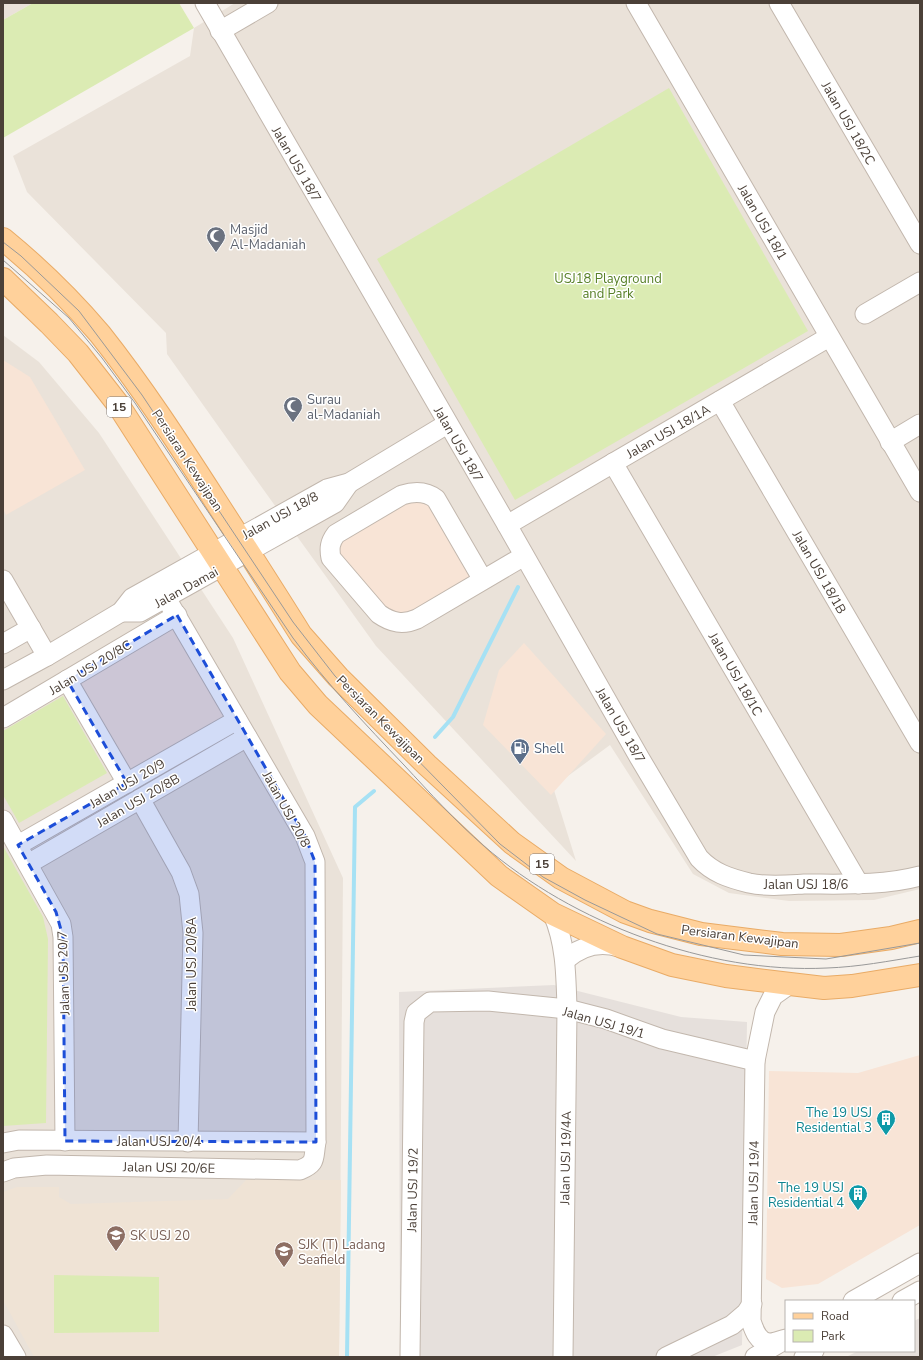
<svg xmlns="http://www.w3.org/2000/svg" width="923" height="1360" font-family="'Nunito Sans',sans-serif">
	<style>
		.residential { fill: #eae2d9 }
		.commercial { fill: #f8e4d6 }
		.industrial { fill: #e6e0dc }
		.education { fill: #efe3d5 }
		.green { fill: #dbebb3 }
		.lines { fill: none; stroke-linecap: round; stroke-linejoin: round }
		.stream { stroke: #a6e1f4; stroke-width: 4 }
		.minor-casing { stroke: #c2b7ad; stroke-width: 21 }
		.major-casing { stroke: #e9ab66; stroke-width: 24 }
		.minor { stroke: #fff; stroke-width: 19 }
		.major { stroke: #ffd19b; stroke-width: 22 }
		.tram { stroke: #999; stroke-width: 1 }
		.marked { fill: #1d4ed8; fill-opacity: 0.2; stroke: #1d4ed8; stroke-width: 3; stroke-dasharray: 8 5; stroke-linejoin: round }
		.labels { text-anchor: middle; stroke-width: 3; stroke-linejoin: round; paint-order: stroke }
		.shield { fill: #fff; stroke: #817974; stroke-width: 1 }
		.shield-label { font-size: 12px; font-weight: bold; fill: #4b4038 }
		.street-label { font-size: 13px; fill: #4b4038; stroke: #fff }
		.worship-label { font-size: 13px; fill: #5b616d; stroke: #fff; text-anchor: start }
		.park-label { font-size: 13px; fill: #588028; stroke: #fff }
		.service-label { font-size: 13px; fill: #4e5e75; stroke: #fff; text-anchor: start }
		.culture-label { font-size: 13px; fill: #0d838f; stroke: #fff; text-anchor: end }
		.education-label { font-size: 13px; fill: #785e54; stroke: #fff; text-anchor: start }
	</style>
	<rect width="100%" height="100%" fill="#f6f1eb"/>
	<g class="residential">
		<path d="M3,3H33L3,20Z"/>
		<path d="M235,3H920V889L874,900L789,901L729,893L693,874L610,745L553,787L576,861L376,646L250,471L167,354L166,333L27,192L13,156L190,56L194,28Z"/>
		<path d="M3,335L39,362L99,433L233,638L343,878L339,1357H3Z"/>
	</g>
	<g class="commercial">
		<path d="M3,360L30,377L85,470L6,515L3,509Z"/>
		<path d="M405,499L429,501L474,578L411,616L387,614L336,558L339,537Z"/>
		<path d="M177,615L237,720L127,783L67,680Z"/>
		<path d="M524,643L606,734L551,795L483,725L499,670Z"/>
		<path d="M920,1055V1225L818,1284L782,1288L766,1279L769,1071L858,1073Z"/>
	</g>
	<g class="industrial">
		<path d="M554,985L681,1017L747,1022L742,1345L712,1357H400L399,992Z"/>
		<path d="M920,1318V1357H846L858,1351H914V1321Z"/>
	</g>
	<path class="education" d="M246,1180H341L339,1357H34L3,1300V1192L17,1187H59V1197L71,1204L228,1199Z"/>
	<g class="green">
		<path d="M33,3H179L194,28L3,138V20Z"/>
		<path d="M669,88L808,331L515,500L377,259Z"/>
		<path d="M63,696L107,773L19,823L3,795V731Z"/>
		<path d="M3,846L43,917L48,939L46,1123L3,1126Z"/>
		<path d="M54,1275L159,1277V1332L54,1333Z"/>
	</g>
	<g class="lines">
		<g class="stream">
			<path d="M435,737L453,717L518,587"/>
			<path d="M347,1357L355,807L374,791"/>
		</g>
		<g class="minor-casing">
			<g id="minor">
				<path d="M205,3L507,525L639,757L699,858C713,873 729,878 749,883C767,887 787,885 804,884C843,884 882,886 920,876"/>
				<path d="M636,3L920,492"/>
				<path d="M779,3L920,244"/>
				<path d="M220,31L268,3"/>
				<path d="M865,314L920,282"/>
				<path d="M720,401L920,743"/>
				<path d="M890,442L920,424"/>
				<path d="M613,463L859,884"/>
				<path d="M507,525L829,337"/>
				<path d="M3,580L47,656"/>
				<path d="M483,580L436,499C426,491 415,491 402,495L336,534C330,542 329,548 331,558L379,614C392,623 403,625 417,619L524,556"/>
				<path d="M121,612H140L335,503L349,483"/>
				<path d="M3,644L31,628"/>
				<path d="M3,680L47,656L121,612L132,598L327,489L349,483L447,424"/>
				<path d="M67,680L127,783"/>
				<path d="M3,718L177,615"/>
				<path d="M140,799L181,872L189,894L193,933L188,1142"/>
				<path d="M3,820L61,924L63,937L65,1141"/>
				<path d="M18,845L237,720"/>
				<path d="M28,864L247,737"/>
				<path d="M553,914C566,944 566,976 567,1009L563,1357"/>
				<path d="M565,960C581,946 600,941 619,947"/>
				<path d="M3,1143L19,1140L316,1142"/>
				<path d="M3,1172L14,1168L47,1165L300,1170C317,1163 313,1159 316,1142L315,862L305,836L166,598"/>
				<path d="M853,1301L920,1263"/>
				<path d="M902,1301L920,1291"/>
				<path d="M3,1335L16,1357"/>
				<path d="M786,1339C781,1340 775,1343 770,1343C758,1343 754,1330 751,1321L755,1061L765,1012L773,996L790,984"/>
				<path d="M410,1357L414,1022L416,1013L430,1002L488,1001L567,1009L606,1019L662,1039L755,1061"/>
				<path d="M666,1357L732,1325L746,1313L752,1304"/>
				<path d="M755,1357L781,1342"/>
				<path d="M804,1357L814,1351"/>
			</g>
		</g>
		<g class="major-casing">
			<g id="major">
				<path d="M3,239C36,266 72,301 100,334C142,387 179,444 215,500C244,545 273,590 301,635L338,677L427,765L512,843L561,878L625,912L650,921L701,934L782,944L841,945L891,938L920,931"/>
				<path d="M3,279L49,323L78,353L117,403L290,672L318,705L499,876L553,914L622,947L672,965L726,976L790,984L824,988L852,986L920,975"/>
			</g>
		</g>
		<use href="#minor" class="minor"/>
		<use href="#major" class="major"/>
		<g class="tram">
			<path d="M3,242L21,256L79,311L142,395L293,622L335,676L500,844L543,877L585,900L657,934L744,955L826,959L920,943"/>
			<path d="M3,260L69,318L102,358L135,403L293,638C327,684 365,724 404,765C430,793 455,821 484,846C573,923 708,974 827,968C858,967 889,961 920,956"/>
		</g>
	</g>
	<path class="marked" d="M177,615L305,836L315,862L316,1142L65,1141L63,937L56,912L18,845L127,783L67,680Z"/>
	<defs>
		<g id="mosque-pin" transform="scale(1)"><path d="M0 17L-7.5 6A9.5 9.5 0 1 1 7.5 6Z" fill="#6b7280" stroke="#fff"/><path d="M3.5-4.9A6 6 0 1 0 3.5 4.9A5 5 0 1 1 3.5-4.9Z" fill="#fff"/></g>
		<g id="fuel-pin" transform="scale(1)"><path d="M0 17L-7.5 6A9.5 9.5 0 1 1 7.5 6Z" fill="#5c6f8a" stroke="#fff"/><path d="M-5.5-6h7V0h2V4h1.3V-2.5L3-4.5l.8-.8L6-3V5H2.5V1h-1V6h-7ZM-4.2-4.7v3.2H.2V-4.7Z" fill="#fff"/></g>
		<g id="building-pin" transform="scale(1)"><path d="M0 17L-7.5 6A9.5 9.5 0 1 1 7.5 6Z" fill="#0f9aa8" stroke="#fff"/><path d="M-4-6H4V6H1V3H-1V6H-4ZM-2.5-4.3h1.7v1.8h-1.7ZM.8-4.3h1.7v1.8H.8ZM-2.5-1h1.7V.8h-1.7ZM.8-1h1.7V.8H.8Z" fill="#fff"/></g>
		<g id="school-pin" transform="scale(1)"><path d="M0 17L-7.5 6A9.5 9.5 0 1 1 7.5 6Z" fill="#8d6e63" stroke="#fff"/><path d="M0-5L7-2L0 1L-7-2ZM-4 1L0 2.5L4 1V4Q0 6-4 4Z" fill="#fff"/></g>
	</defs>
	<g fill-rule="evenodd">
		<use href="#mosque-pin" x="216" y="236"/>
		<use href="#mosque-pin" x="293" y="406"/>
		<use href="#fuel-pin" x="520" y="748"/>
		<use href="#building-pin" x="886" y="1119"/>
		<use href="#building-pin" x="858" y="1194"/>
		<use href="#school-pin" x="116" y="1235"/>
		<use href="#school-pin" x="284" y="1251"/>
	</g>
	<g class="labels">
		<g class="shield">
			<rect x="107" y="397" width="24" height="20" rx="3"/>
			<rect x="530" y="854" width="24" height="20" rx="3"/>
		</g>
		<g class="shield-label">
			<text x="119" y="411">15</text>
			<text x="542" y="868">15</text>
		</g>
		<g class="street-label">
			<text transform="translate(849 123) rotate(60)" y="5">Jalan USJ 18/2C</text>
			<text transform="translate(297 164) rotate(60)" y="5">Jalan USJ 18/7</text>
			<text transform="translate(763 222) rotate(60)" y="5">Jalan USJ 18/1</text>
			<text transform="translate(668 431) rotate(-30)" y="5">Jalan USJ 18/1A</text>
			<text transform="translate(459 444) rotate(60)" y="5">Jalan USJ 18/7</text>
			<text transform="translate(188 460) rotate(57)" y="5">Persiaran Kewajipan</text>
			<text transform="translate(280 515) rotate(-29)" y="5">Jalan USJ 18/8</text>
			<text transform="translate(820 572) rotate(60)" y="5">Jalan USJ 18/1B</text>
			<text transform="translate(186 587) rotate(-29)" y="5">Jalan Damai</text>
			<text transform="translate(90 667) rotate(-31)" y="5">Jalan USJ 20/8C</text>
			<text transform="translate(736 674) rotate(60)" y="5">Jalan USJ 18/1C</text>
			<text transform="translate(381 719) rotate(45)" y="5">Persiaran Kewajipan</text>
			<text transform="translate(621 725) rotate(60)" y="5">Jalan USJ 18/7</text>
			<text transform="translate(127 783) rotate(-30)" y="5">Jalan USJ 20/9</text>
			<text transform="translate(138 800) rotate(-30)" y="5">Jalan USJ 20/8B</text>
			<text transform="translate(287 809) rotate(61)" y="5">Jalan USJ 20/8</text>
			<text x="806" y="889">Jalan USJ 18/6</text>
			<text transform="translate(740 936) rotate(7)" y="5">Persiaran Kewajipan</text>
			<text transform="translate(191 964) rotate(-90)" y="5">Jalan USJ 20/8A</text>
			<text transform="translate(63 973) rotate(-92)" y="5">Jalan USJ 20/7</text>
			<text transform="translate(604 1022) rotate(16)" y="5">Jalan USJ 19/1</text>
			<text x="159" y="1146">Jalan USJ 20/4</text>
			<text transform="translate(565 1158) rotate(-89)" y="5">Jalan USJ 19/4A</text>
			<text transform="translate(169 1167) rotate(1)" y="5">Jalan USJ 20/6E</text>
			<text transform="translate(753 1183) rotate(-89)" y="5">Jalan USJ 19/4</text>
			<text transform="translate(412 1190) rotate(-89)" y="5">Jalan USJ 19/2</text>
		</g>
		<g class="worship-label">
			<text x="230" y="234">Masjid<tspan x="230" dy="15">Al-Madaniah</tspan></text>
			<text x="307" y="404">Surau<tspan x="307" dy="15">al-Madaniah</tspan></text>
		</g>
		<g class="park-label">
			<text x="608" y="283">USJ18 Playground<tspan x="608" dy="15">and Park</tspan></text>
		</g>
		<g class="service-label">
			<text x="534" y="753">Shell</text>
		</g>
		<g class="culture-label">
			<text x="872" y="1117">The 19 USJ<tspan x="872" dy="15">Residential 3</tspan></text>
			<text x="844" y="1192">The 19 USJ<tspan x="844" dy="15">Residential 4</tspan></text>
		</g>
		<g class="education-label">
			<text x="130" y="1240">SK USJ 20</text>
			<text x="298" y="1249">SJK (T) Ladang<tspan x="298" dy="15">Seafield</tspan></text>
		</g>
	</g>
	<rect width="923" height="1360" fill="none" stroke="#4b4038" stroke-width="8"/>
	<rect x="785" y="1300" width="130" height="52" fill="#ffffff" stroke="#b7b3af"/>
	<rect x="793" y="1313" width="20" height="6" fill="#ffd19b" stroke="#b7b3af"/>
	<text x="821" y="1320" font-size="12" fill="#4b4038">Road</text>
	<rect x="793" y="1330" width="20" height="12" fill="#dbebb3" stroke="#b7b3af"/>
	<text x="821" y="1340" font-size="12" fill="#4b4038">Park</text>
</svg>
